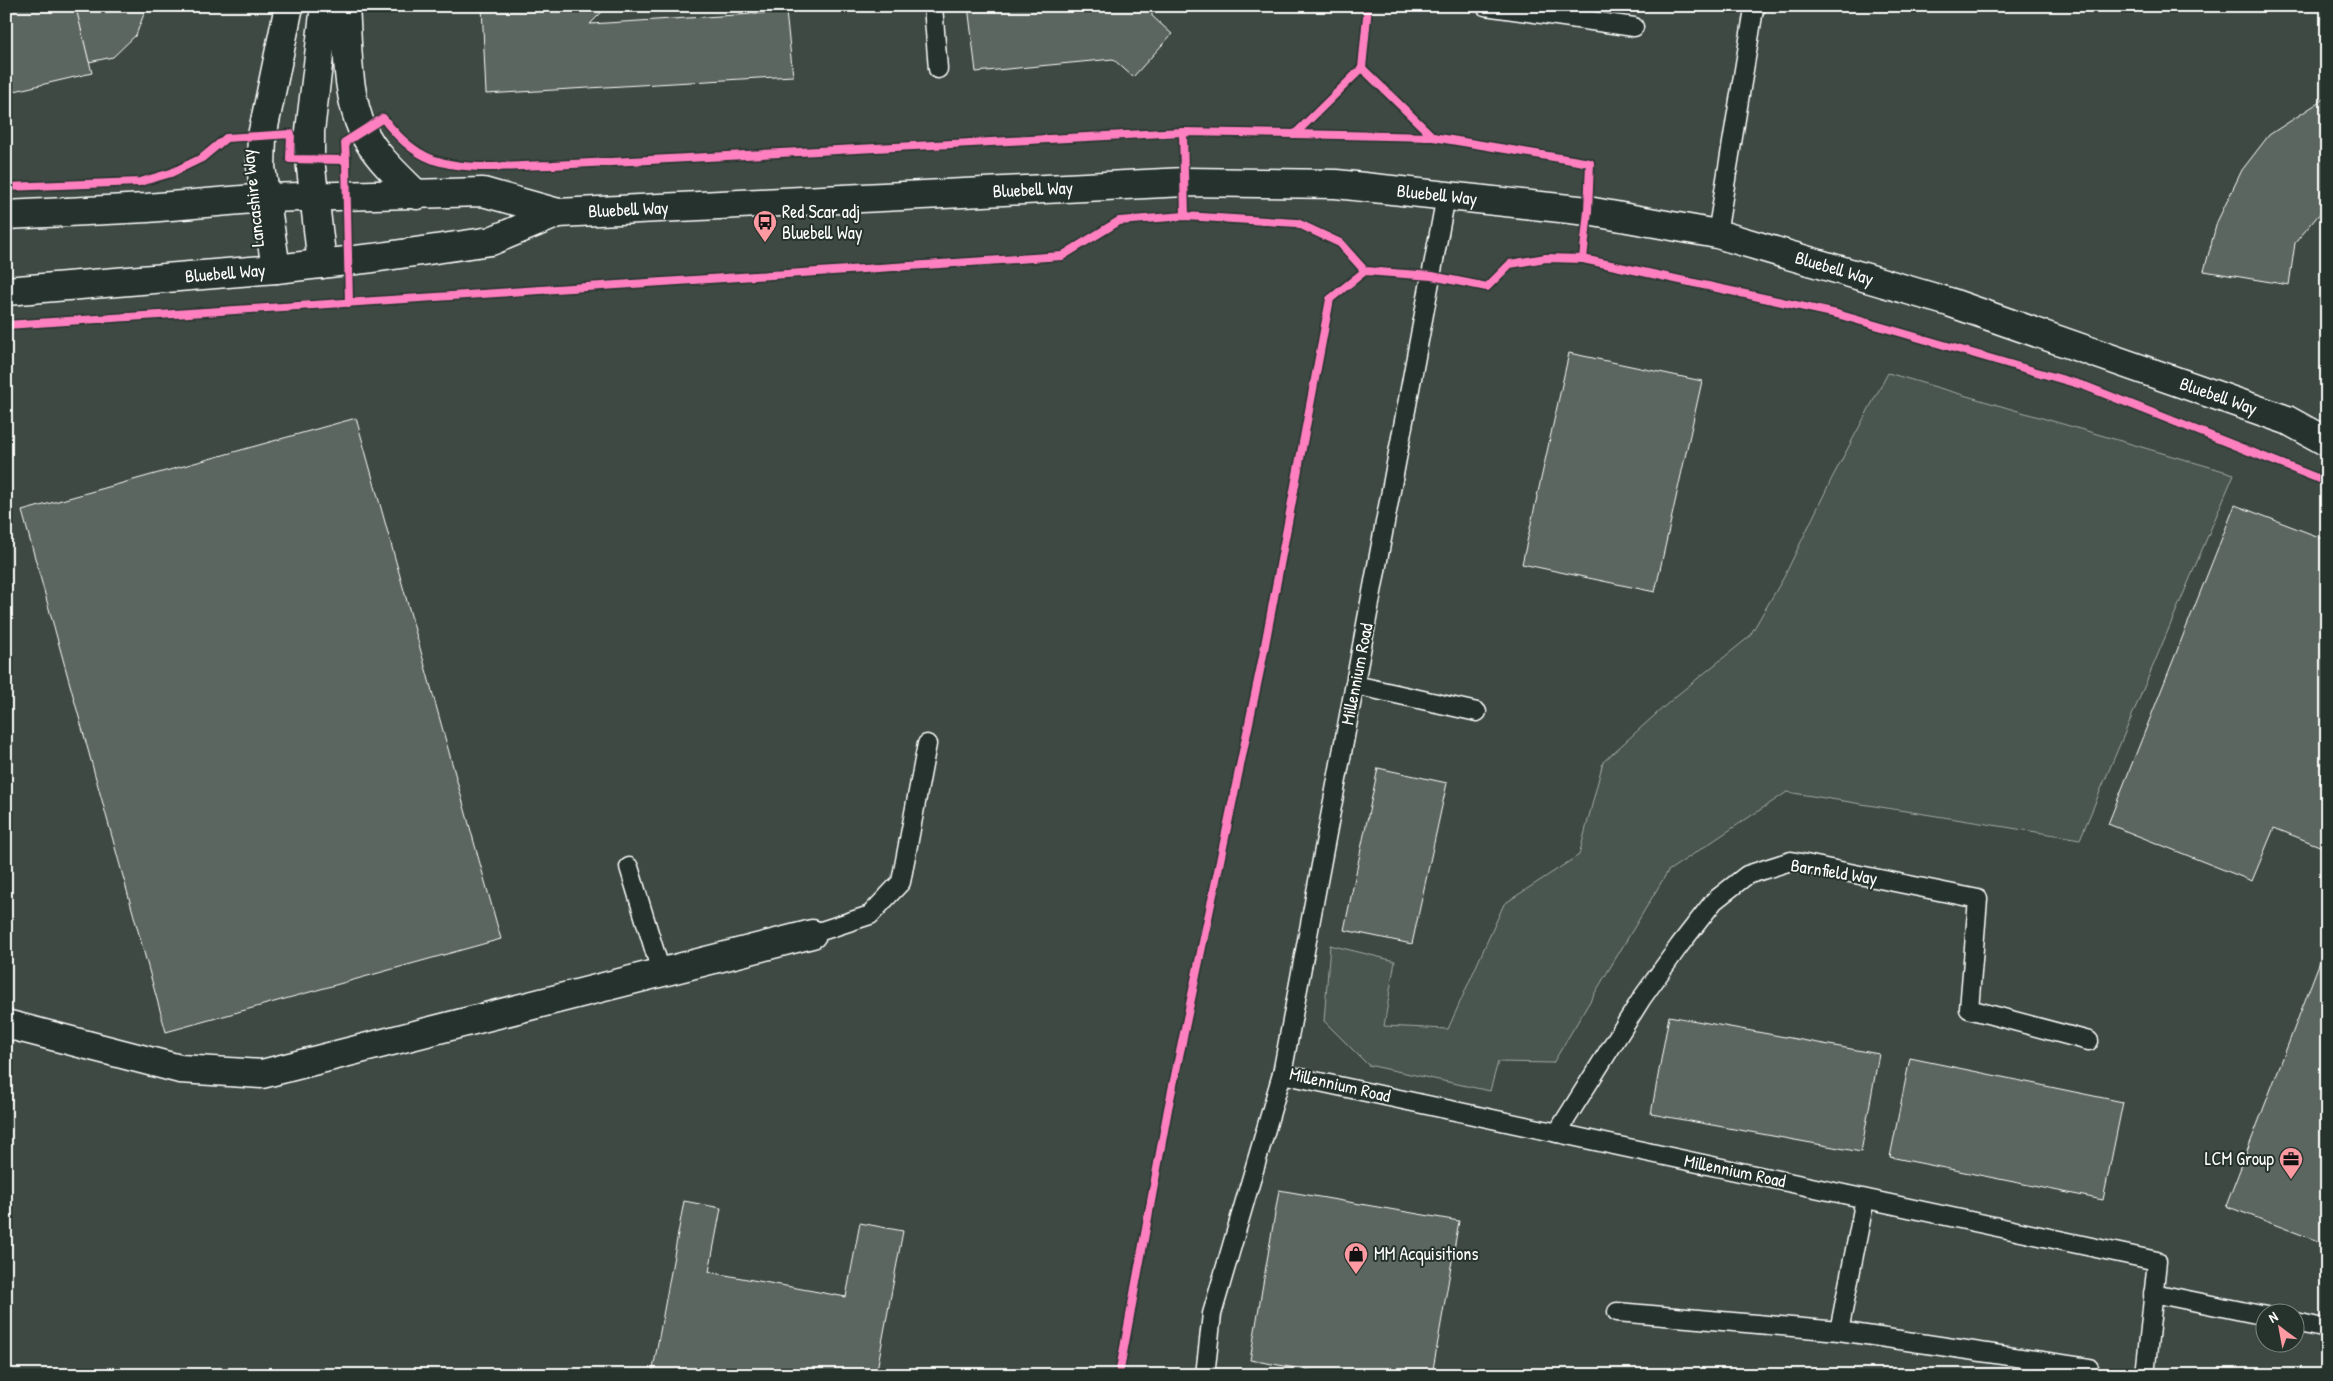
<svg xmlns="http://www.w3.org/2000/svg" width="2333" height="1381" font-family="'Patrick Hand',sans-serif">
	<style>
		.built { fill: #3c4842; fill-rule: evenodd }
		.green { fill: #4a544f; stroke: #a4aaa7 }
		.building { fill: #5b6661; stroke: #fff }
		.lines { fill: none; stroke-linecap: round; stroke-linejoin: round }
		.lane-casing { stroke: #fff; stroke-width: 21 }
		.street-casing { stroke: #fff; stroke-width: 31 }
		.secondary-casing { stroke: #fff; stroke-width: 31 }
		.lane { stroke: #26332d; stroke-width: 18 }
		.street { stroke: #26332d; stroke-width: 28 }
		.secondary { stroke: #26332d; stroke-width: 28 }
		.cycleway-casing { stroke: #26332d; stroke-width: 11 }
		.cycleway { stroke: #ff80c0; stroke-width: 8 }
		.labels { text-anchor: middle; stroke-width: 4; stroke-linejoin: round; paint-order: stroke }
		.street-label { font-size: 18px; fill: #fff; stroke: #26332d }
		.poi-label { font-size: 18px; fill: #fff; stroke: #26332d; text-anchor: start }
	</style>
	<rect width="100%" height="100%" fill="#2f3b35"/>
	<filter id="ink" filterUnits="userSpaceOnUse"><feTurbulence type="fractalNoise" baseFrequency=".02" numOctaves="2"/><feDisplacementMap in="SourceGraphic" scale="10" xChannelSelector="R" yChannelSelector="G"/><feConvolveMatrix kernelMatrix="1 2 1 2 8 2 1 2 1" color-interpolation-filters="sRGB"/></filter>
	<g filter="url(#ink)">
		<path class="built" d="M6,6H2327V1375H6ZM2266,1314H2296V1344H2266Z"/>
		<path class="green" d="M1888,373L2234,474L2080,839L1787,792L1668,871L1553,1063L1498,1062L1490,1091L1368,1065L1324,1021L1330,945L1395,961L1384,1026L1448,1029L1504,904L1579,855L1603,762L1676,696L1749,637L1784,577L1832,478Z"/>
		<g class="building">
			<path d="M28,6H61V8L76,6L92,73L6,93V11Z"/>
			<path d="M78,6H147L136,35L113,57L89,62L76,8Z"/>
			<path d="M482,6H608L590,24L786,12L793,76L486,94Z"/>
			<path d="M968,6H1152V16L1172,34L1133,77L1113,59L976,72Z"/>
			<path d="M2327,97V205L2295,243L2289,285L2204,271L2217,222L2242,170L2269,135Z"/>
			<path d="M1569,353L1702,381L1655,592L1522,564Z"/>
			<path d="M356,418L501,939L166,1032L22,511Z"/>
			<path d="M2235,505L2327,540V849L2274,828L2252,881L2108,824Z"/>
			<path d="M1378,768L1447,783L1412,944L1344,930Z"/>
			<path d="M2327,943V1233L2323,1243L2226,1206Z"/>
			<path d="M1669,1016L1879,1054L1861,1152L1651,1114Z"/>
			<path d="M1910,1058L2123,1102L2103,1200L1890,1157Z"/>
			<path d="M1279,1190L1459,1221L1432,1375H1335L1250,1360Z"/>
			<path d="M684,1201L721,1208L709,1272L846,1297L860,1223L903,1231L876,1375H652Z"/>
		</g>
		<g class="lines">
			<g class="lane-casing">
				<g id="lane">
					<path d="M933,6L938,69"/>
					<path d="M1485,6L1634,27"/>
					<path d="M1446,196L1282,1074L2157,1261L2145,1375"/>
					<path d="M1717,234L1754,9L1757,6"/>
					<path d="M1355,685L1477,712"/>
					<path d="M629,867L661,972"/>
					<path d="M812,934L870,915L901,882L927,744"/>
					<path d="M1557,1133L1642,998L1679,946L1714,901L1747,875L1791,861L1978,899L1969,1009L2089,1041"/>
					<path d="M1865,1199L1839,1331L2089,1368"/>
					<path d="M2153,1293L2266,1316"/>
					<path d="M1617,1312L1839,1331"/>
					<path d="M2296,1322L2327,1329"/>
					<path d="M1205,1375L1212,1314L1282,1074"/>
				</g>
			</g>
			<g class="street-casing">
				<g id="street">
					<path d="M322,264L310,159V131L325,6"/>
					<path d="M276,269L261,167L262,136L289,6"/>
					<path d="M6,1024L180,1069L262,1074L812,934"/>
				</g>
			</g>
			<g class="secondary-casing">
				<g id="secondary">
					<path d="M345,6C348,47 346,93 363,131C375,156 398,176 417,195"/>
					<path id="s1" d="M6,215L147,208L265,198L483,192L558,213L1185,182L1336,184L1588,211L1717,234L1949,302L2287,420L2327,442"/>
					<path id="s2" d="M6,291L276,269L373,258L491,241L558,213"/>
				</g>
			</g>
			<use href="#lane" class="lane"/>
			<use href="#street" class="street"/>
			<use href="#secondary" class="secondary"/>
			<g class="cycleway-casing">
				<g id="cycleway">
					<path d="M1362,68L1433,137"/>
					<path d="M1183,132L1185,216"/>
					<path d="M346,160L349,303"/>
					<path d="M6,187L140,182L171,173L202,158L226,138L291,134L290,159L346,160L345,142L383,118C398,138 416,156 441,162C471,171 520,165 553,165L1183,132L1295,134L1362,68L1368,6"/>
					<path d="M1583,259L1837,314L2085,386L2327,482"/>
					<path d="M6,325L1062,256L1119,221L1185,216L1297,223L1340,243L1365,271"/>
					<path d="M1119,1375L1168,1109L1262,661L1330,299L1365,271L1432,276L1487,287L1510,264L1546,258L1583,259L1588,211L1590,163L1433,137L1295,134"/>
				</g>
			</g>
			<use href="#cycleway" class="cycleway"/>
		</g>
	</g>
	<defs>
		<g id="bus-pin" transform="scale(1.25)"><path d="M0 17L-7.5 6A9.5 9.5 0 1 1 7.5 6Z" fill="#ff9aa2" stroke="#26332d"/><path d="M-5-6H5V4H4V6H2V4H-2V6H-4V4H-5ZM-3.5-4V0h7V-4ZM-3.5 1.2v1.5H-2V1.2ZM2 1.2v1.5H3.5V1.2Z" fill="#111"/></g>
		<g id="office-pin" transform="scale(1.25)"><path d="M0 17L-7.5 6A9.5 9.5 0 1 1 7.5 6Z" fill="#ff9aa2" stroke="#26332d"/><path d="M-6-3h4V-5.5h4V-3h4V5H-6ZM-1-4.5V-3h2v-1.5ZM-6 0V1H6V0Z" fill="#111"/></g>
		<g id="shop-pin" transform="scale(1.25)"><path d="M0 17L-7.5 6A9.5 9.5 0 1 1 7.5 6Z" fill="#ff9aa2" stroke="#26332d"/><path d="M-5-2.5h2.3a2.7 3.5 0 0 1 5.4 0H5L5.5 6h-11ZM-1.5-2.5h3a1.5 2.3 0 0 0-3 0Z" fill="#111"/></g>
	</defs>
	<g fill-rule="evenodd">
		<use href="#bus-pin" x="765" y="222"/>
		<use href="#office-pin" x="2291" y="1159"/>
		<use href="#shop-pin" x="1356" y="1254"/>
	</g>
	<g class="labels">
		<g class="street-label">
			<text dy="6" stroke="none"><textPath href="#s1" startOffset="1031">Bluebell Way</textPath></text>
			<text dy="6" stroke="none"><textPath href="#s1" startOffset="1436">Bluebell Way</textPath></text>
			<text transform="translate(253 198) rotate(-96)" y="6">Lancashire Way</text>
			<text dy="6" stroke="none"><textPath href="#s1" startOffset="626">Bluebell Way</textPath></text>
			<text dy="6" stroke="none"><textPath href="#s1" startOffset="1841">Bluebell Way</textPath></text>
			<text dy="6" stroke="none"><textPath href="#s2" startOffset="220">Bluebell Way</textPath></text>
			<text dy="6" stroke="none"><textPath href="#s1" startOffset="2246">Bluebell Way</textPath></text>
			<text transform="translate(1357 674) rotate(-79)" y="6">Millennium Road</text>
			<text transform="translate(1834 872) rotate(9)" y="6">Barnfield Way</text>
			<text transform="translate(1340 1085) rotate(13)" y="6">Millennium Road</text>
			<text transform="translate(1735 1171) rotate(12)" y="6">Millennium Road</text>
		</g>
		<g class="poi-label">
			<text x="782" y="218">Red Scar adj<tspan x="782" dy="21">Bluebell Way</tspan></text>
			<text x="2274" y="1165" text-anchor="end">LCM Group</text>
			<text x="1374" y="1260">MM Acquisitions</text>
		</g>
	</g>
	<rect width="2333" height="1381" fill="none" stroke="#26332d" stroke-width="25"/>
	<rect x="12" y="12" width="2308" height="1356" fill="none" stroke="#fff" stroke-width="2" filter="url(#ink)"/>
	<g transform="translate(2280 1328) rotate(328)"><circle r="24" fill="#26332d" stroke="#7d8581"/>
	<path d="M0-4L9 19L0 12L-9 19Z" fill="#ff9aa2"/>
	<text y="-8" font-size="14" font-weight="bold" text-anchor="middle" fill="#ffffff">N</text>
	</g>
</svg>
